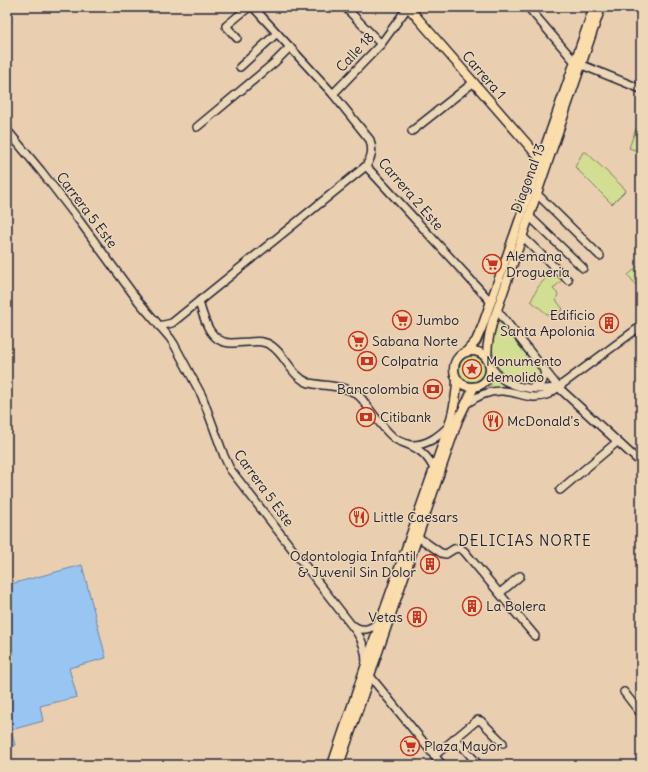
<svg xmlns="http://www.w3.org/2000/svg" width="648" height="772" font-family="Delius,sans-serif">
	<style>
		.green { fill: #d2de91; stroke: #7a8066 }
		.water { fill: #99c5f3; stroke: #6984a9 }
		.lines { fill: none; stroke-linecap: round; stroke-linejoin: round }
		.minor-casing { stroke: #22223b; stroke-width: 10 }
		.major-casing { stroke: #22223b; stroke-width: 11 }
		.minor { stroke: #ecd7b6; stroke-width: 7 }
		.major { stroke: #faddab; stroke-width: 8 }
		.labels { text-anchor: middle; stroke-width: 3; stroke-linejoin: round; paint-order: stroke }
		.street-label { font-size: 14px; fill: #22223b; stroke: #ecd7b6 }
		.poi-label { font-size: 14px; fill: #22223b; stroke: #ecd7b6; text-anchor: start }
		.neighbourhood-label { font-size: 15px; letter-spacing: 1px; fill: #22223b; stroke: #ecd7b6 }
	</style>
	<rect width="100%" height="100%" fill="#e9cfaf"/>
	<filter id="ink" filterUnits="userSpaceOnUse"><feTurbulence type="fractalNoise" baseFrequency=".025" numOctaves="2"/><feDisplacementMap in="SourceGraphic" scale="8" xChannelSelector="R" yChannelSelector="G"/><feConvolveMatrix kernelMatrix="1 2 1 2 8 2 1 2 1" color-interpolation-filters="sRGB"/></filter>
	<g filter="url(#ink)">
		<g class="green">
			<path d="M637,126L641,128V152L629,148Z"/>
			<path d="M583,152H586L626,190L612,204L575,167Z"/>
			<path d="M641,264V290H640L628,275Z"/>
			<path d="M553,270L562,280L553,289L558,294L556,300L563,309L552,318L531,301L538,287Z"/>
			<path d="M499,323L502,324L542,374L541,381C535,382 529,384 523,384C517,383 511,380 506,376C490,363 490,343 496,325Z"/>
			<circle cx="472" cy="369" r="13"/>
			<path d="M495,375L501,381L512,388L502,387L489,389Z"/>
		</g>
		<path class="water" d="M82,565L106,658L69,668L77,697L40,706L43,721L11,730L15,745L7,747V585Z"/>
		<g class="lines">
			<g class="minor-casing">
				<g id="minor">
					<path d="M345,7L381,44"/>
					<path d="M528,7L575,62"/>
					<path d="M237,38L226,26L249,7"/>
					<path d="M582,65L641,89"/>
					<path d="M240,67L277,33"/>
					<path d="M333,94L381,44L408,7"/>
					<path d="M197,127L274,63L290,47"/>
					<path d="M7,130L41,171L78,219L139,302L170,338L174,344L202,396L224,456L230,469L356,631C363,641 366,650 366,663"/>
					<path d="M412,131L474,82"/>
					<path d="M366,166L491,302"/>
					<path d="M536,193L600,256"/>
					<path d="M529,216L583,268"/>
					<path d="M522,236L568,280"/>
					<path d="M199,302C204,318 209,342 230,343C236,343 243,342 249,342C258,341 265,341 272,346C287,357 291,376 309,383C327,387 349,384 362,399C371,411 382,428 393,437C397,441 402,442 407,444C420,449 428,456 434,469"/>
					<path d="M497,310L558,387L641,463"/>
					<path d="M159,326L172,323L366,166C372,157 373,150 370,140L333,94L253,7"/>
					<path d="M490,366C494,371 498,376 504,380C518,389 539,390 556,388"/>
					<path d="M533,387C542,385 547,377 543,368"/>
					<path d="M466,404C477,396 489,390 503,391C521,392 531,402 549,394L641,326"/>
					<path d="M410,445C426,446 438,437 449,426"/>
					<path d="M560,490L617,442"/>
					<path d="M418,537L441,553L446,554L454,549L459,548L464,551L535,636"/>
					<path d="M500,593L520,576"/>
					<path d="M354,626C363,633 375,628 380,619"/>
					<path d="M370,676L442,765"/>
					<path d="M624,692L641,714"/>
					<path d="M455,738L477,763"/>
					<path d="M434,756L475,722L478,720L481,721L503,743"/>
				</g>
			</g>
			<g class="major-casing">
				<g id="major">
					<path d="M408,7L543,162"/>
					<circle cx="472" cy="369" r="18"/>
					<path d="M466,352L476,341L482,327L594,7"/>
					<path d="M487,359C487,341 490,326 497,310C531,209 567,108 601,7"/>
					<path d="M332,765L382,617L449,426C454,409 457,396 457,379"/>
					<path d="M339,765L458,420L474,387"/>
				</g>
			</g>
			<use href="#minor" class="minor"/>
			<use href="#major" class="major"/>
		</g>
	</g>
	<defs>
		<g id="supermarket-ring" transform="scale(1)"><circle r="9.5" fill="#ecd7b6" stroke="#c8321e" stroke-width="1.5"/><path d="M-6-5.5h2.5l.6 2H6L4.5 2H-2.5L-4.4-4H-6ZM-1.5 3.2a1.3 1.3 0 1 0 .1 0ZM3 3.2a1.3 1.3 0 1 0 .1 0Z" fill="#c8321e"/></g>
		<g id="building-ring" transform="scale(1)"><circle r="9.5" fill="#ecd7b6" stroke="#c8321e" stroke-width="1.5"/><path d="M-4-6H4V6H1V3H-1V6H-4ZM-2.5-4.3h1.7v1.8h-1.7ZM.8-4.3h1.7v1.8H.8ZM-2.5-1h1.7V.8h-1.7ZM.8-1h1.7V.8H.8Z" fill="#c8321e"/></g>
		<g id="bank-ring" transform="scale(1)"><circle r="9.5" fill="#ecd7b6" stroke="#c8321e" stroke-width="1.5"/><path d="M-6-4H6V4H-6ZM0-2.3a2.3 2.3 0 1 0 0 4.6a2.3 2.3 0 1 0 0-4.6Z" fill="#c8321e"/></g>
		<g id="sight-ring" transform="scale(1)"><circle r="9.5" fill="#ecd7b6" stroke="#c8321e" stroke-width="1.5"/><path d="M0-6L1.8-2.2L6-1.7L2.9 1.2L3.7 5.4L0 3.3L-3.7 5.4L-2.9 1.2L-6-1.7L-1.8-2.2Z" fill="#c8321e"/></g>
		<g id="restaurant-ring" transform="scale(1)"><circle r="9.5" fill="#ecd7b6" stroke="#c8321e" stroke-width="1.5"/><path d="M-5-6h1v4h1v-4h1v4h1v-4h1v5L-1.5 .5V6h-2V.5L-5-1ZM5-6V6H3V1.5H1.5Q1.5-4 5-6Z" fill="#c8321e"/></g>
	</defs>
	<g fill-rule="evenodd">
		<use href="#supermarket-ring" x="492" y="264"/>
		<use href="#supermarket-ring" x="402" y="320"/>
		<use href="#building-ring" x="609" y="323"/>
		<use href="#supermarket-ring" x="358" y="341"/>
		<use href="#bank-ring" x="367" y="361"/>
		<use href="#sight-ring" x="472" y="369"/>
		<use href="#bank-ring" x="433" y="389"/>
		<use href="#bank-ring" x="366" y="417"/>
		<use href="#restaurant-ring" x="493" y="421"/>
		<use href="#restaurant-ring" x="359" y="517"/>
		<use href="#building-ring" x="430" y="564"/>
		<use href="#building-ring" x="472" y="606"/>
		<use href="#building-ring" x="417" y="617"/>
		<use href="#supermarket-ring" x="410" y="746"/>
	</g>
	<g class="labels">
		<g class="street-label">
			<text transform="translate(355 52) rotate(-47)" y="5">Calle 18</text>
			<text transform="translate(484 75) rotate(49)" y="5">Carrera 1</text>
			<text transform="translate(528 178) rotate(-70)" y="5">Diagonal 13</text>
			<text transform="translate(411 194) rotate(49)" y="5">Carrera 2 Este</text>
			<text transform="translate(87 210) rotate(53)" y="5">Carrera 5 Este</text>
			<text transform="translate(264 488) rotate(54)" y="5">Carrera 5 Este</text>
		</g>
		<g class="poi-label">
			<text x="506" y="261">Alemana<tspan x="506" dy="16">Drogueria</tspan></text>
			<text x="595" y="320" text-anchor="end">Edificio<tspan x="595" dy="16">Santa Apolonia</tspan></text>
			<text x="416" y="325">Jumbo</text>
			<text x="372" y="346">Sabana Norte</text>
			<text x="381" y="366">Colpatria</text>
			<text x="486" y="366">Monumento<tspan x="486" dy="16">demolido</tspan></text>
			<text x="419" y="394" text-anchor="end">Bancolombia</text>
			<text x="380" y="422">Citibank</text>
			<text x="507" y="426">McDonald's</text>
			<text x="373" y="522">Little Caesars</text>
			<text x="416" y="561" text-anchor="end">Odontologia Infantil<tspan x="416" dy="16">&amp; Juvenil Sin Dolor</tspan></text>
			<text x="486" y="611">La Bolera</text>
			<text x="403" y="622" text-anchor="end">Vetas</text>
			<text x="424" y="751">Plaza Mayor</text>
		</g>
		<g class="neighbourhood-label">
			<text x="525" y="546">DELICIAS NORTE</text>
		</g>
	</g>
	<rect width="648" height="772" fill="none" stroke="#ecd7b6" stroke-width="24"/>
	<rect x="12" y="12" width="624" height="748" fill="none" stroke="#22223b" stroke-width="1.5" filter="url(#ink)"/>
</svg>
